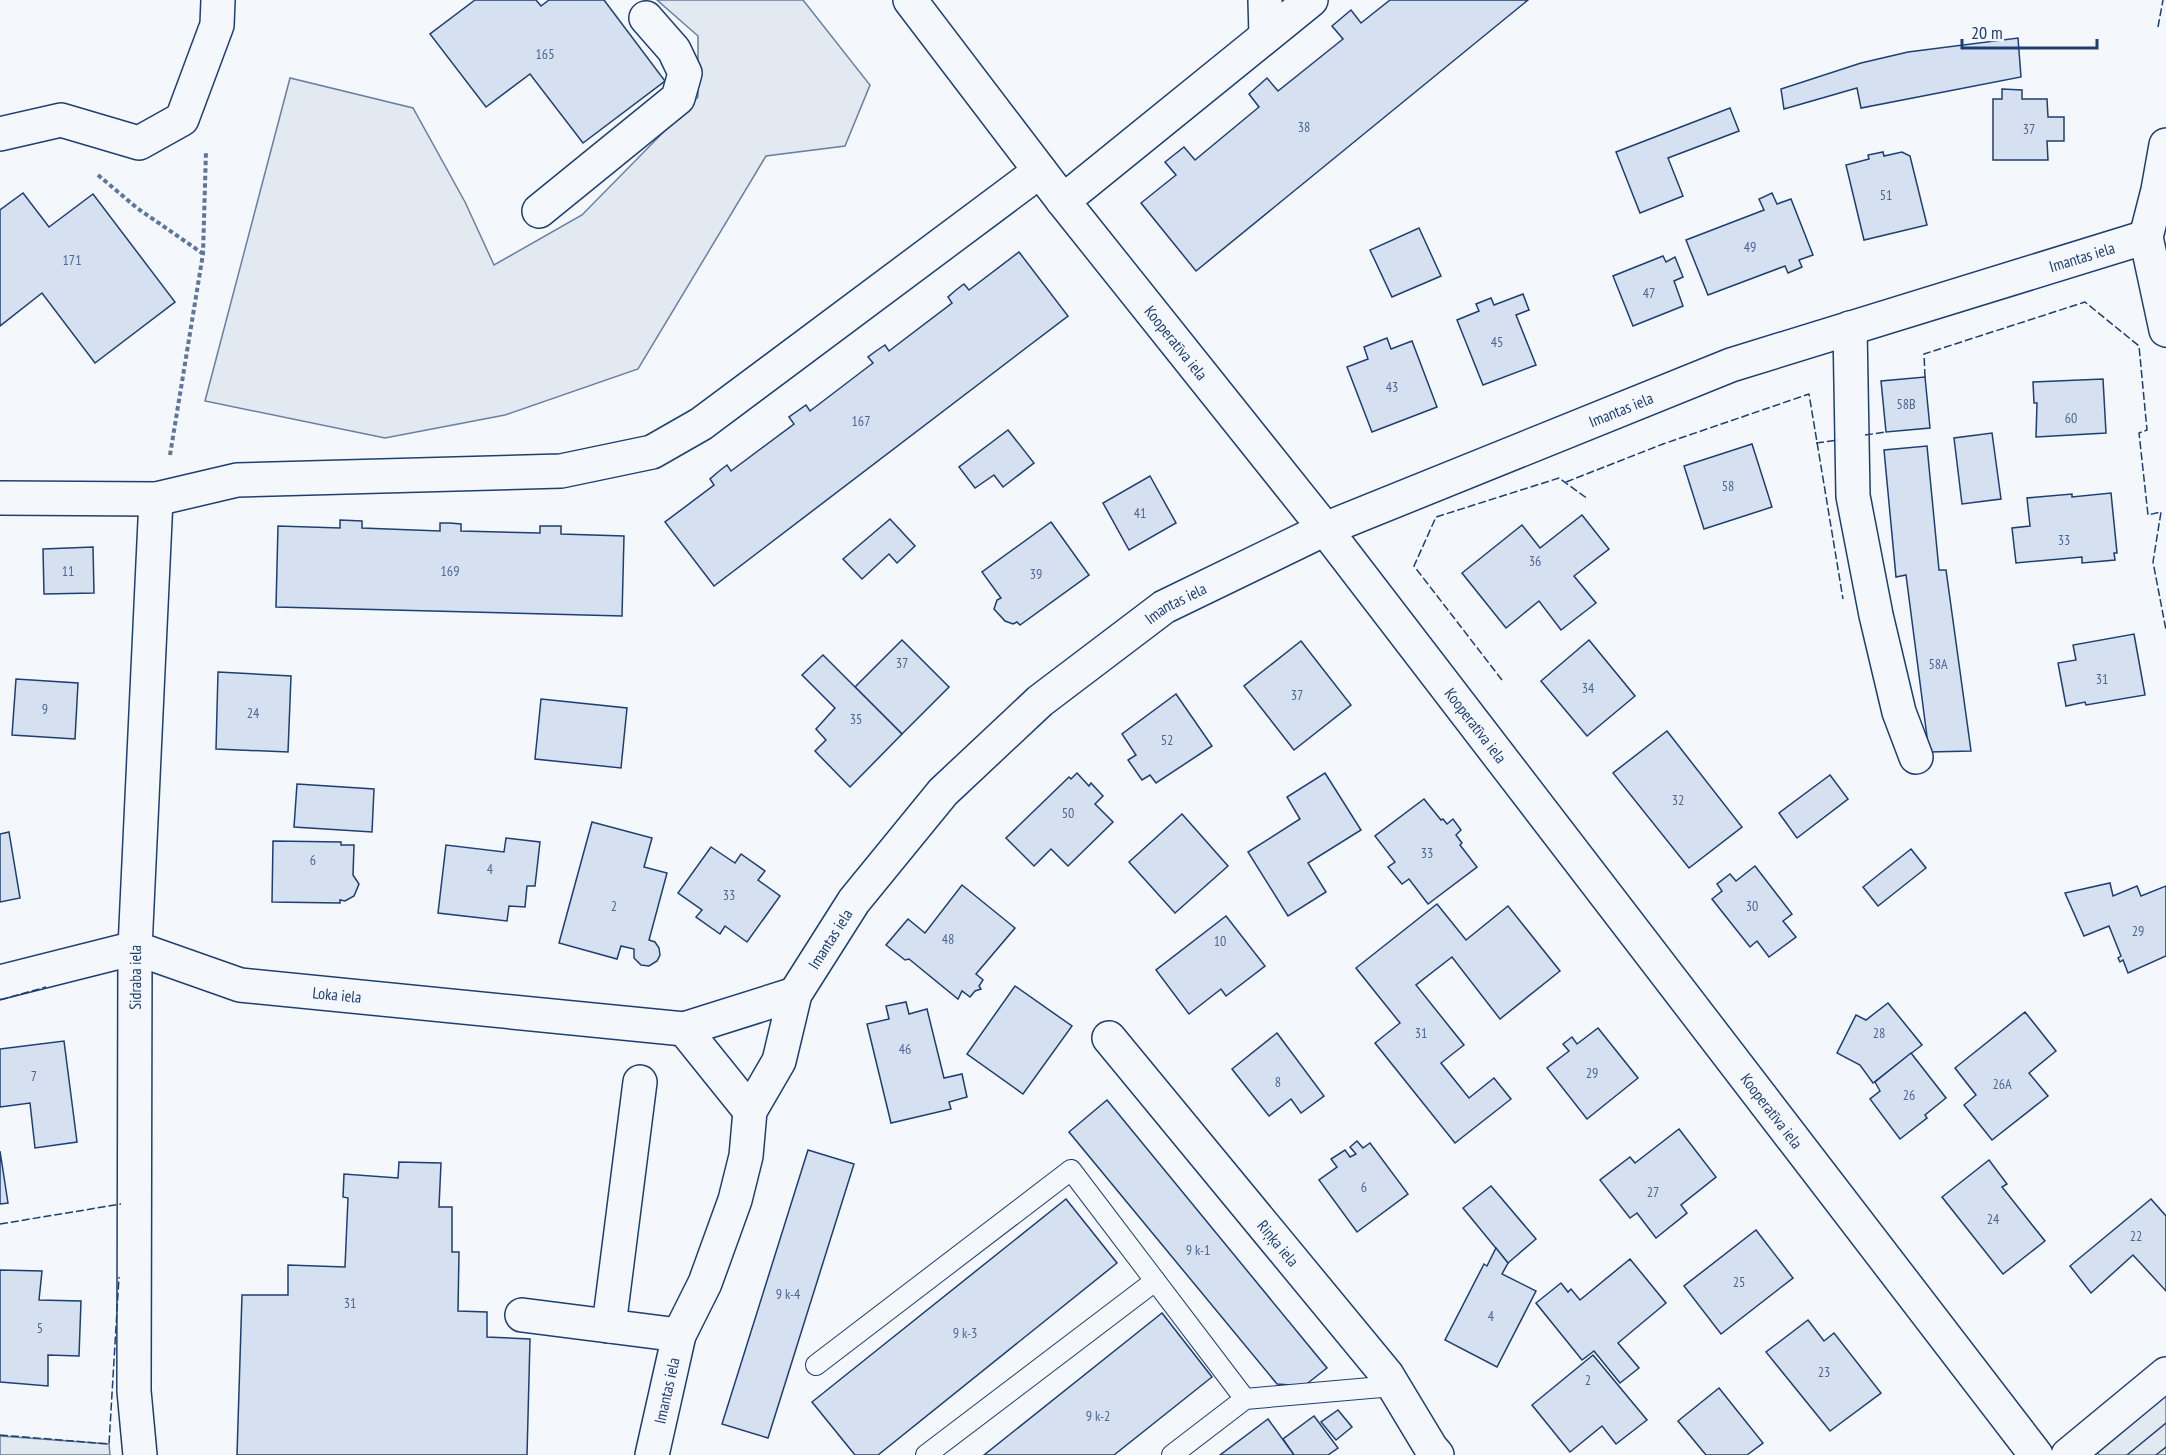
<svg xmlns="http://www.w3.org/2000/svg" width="2166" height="1455" font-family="'PT Sans Narrow',sans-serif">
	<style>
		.green { fill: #e3e9f0; stroke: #687fa3; stroke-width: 1.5 }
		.building { fill: #d5e0f0; stroke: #1d3f73; stroke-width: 1.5 }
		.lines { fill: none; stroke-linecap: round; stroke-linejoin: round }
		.lane-casing { stroke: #1d3f73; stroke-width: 22 }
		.street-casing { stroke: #1d3f73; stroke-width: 36 }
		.path { stroke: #5e769c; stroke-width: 4; stroke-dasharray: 4.5 3; stroke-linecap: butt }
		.lane { stroke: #f4f7fb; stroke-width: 20 }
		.street { stroke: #f4f7fb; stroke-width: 33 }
		.tram { stroke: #1d3f73; stroke-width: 1.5 }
		.fence { stroke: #1d3f73; stroke-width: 1.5; stroke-dasharray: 8 3; stroke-linecap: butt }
		.labels { text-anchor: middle; stroke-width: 4.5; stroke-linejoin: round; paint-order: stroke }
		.number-label { font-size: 14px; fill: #4b6792 }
		.street-label { font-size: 16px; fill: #1d3f73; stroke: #f4f7fb }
	</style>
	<rect width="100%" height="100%" fill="#f4f7fb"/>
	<g class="green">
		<path d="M657,0H803L870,85L845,146L766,156L638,369L505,415L385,438L205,401L290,78L413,108L465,202L494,265L582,215L698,97V36Z"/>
		<path d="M2166,1390V1455H2099L2096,1451Z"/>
		<path d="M0,1436L109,1444L110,1455H0Z"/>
	</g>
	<g class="building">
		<path d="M475,0H536L541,6L549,0H604L665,81L583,143L530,74L486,107L430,34Z"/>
		<path d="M1390,0H1528L1196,271L1141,203L1176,175L1165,162L1184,147L1195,160L1259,107L1249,94L1267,78L1278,91L1343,39L1332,26L1351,10L1361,23Z"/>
		<path d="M2018,38L2021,77L1861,108L1857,88L1784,109L1781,89L1861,63L1908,52Z"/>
		<path d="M2002,89L2022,90V99H2047L2048,117H2064V141H2047L2048,160H1993V99H2002Z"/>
		<path d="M1730,108L1739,131L1668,158L1683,196L1640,213L1616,152Z"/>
		<path d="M1883,152L1884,156L1902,152L1910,156L1927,225L1864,240L1846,165L1869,159L1868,155Z"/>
		<path d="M23,193L49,227L93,194L175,302L95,363L42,293L0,326V210Z"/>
		<path d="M1772,193L1777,204L1791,199L1813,255L1799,260L1802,267L1788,273L1785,266L1708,295L1686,240L1764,210L1759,199Z"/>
		<path d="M1419,228L1441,276L1392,297L1370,250Z"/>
		<path d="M1019,252L1068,316L714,586L665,522L714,485L710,479L718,472L727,465L731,471L794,424L789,417L806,405L810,411L873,363L868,357L876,351L885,345L889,351L952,303L948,297L956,290L964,284L969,290Z"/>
		<path d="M1663,256L1666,262L1675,257L1683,277L1674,281L1683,306L1633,326L1613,276Z"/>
		<path d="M1523,294L1529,310L1516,315L1536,365L1483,385L1457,320L1479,311L1476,304L1491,298L1494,305Z"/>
		<path d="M1387,338L1391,349L1412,341L1437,407L1372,432L1347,367L1368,359L1364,347Z"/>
		<path d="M1925,377L1930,428L1886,432L1881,381Z"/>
		<path d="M2103,379L2106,433L2036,437L2037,403H2034L2033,382Z"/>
		<path d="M1008,430L1034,463L1003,487L994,475L975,488L959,467Z"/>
		<path d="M1992,433L2001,499L1962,504L1954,438Z"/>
		<path d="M1752,444L1772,507L1704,529L1684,466Z"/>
		<path d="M1927,446L1939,570H1946L1971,751L1929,752L1906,575L1896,577L1884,450Z"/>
		<path d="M1150,476L1176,523L1129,550L1103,503Z"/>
		<path d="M2111,493L2117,553H2114L2115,560L2082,563V557L2016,563L2012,528L2030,526L2027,498L2072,494V497Z"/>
		<path d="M1582,515L1609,549L1574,576L1596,603L1561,630L1539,601L1506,628L1462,573L1522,525L1540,548Z"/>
		<path d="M890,519L915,546L897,563L889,554L862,579L843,559Z"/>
		<path d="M340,520L362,521V528L440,531V523H450L461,524V531L540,533V526H561V534L624,536L622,616L276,607L278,526L340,528Z"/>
		<path d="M1051,522L1089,575L1020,625L1017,622L1013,624L1005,621L994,609L997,600L1001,598L982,572Z"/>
		<path d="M93,547L94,593L44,594L43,549Z"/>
		<path d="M2134,634L2145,695L2086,705L2085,702L2066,706L2058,663L2076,660L2073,645Z"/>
		<path d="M902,640L949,687L902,734L855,687Z"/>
		<path d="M1589,640L1635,696L1587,736L1541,681Z"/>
		<path d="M1301,641L1351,705L1294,750L1244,686Z"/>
		<path d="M823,655L902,734L850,787L815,751L826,740L816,729L835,708L802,675Z"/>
		<path d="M218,672L291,676L288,752L216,749Z"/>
		<path d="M16,679L78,683L75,739L12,735Z"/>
		<path d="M1176,694L1212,746L1156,783L1150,775L1142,780L1128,760L1136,755L1122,734Z"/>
		<path d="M541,699L627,708L621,768L535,759Z"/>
		<path d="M1667,731L1742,827L1689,868L1613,773Z"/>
		<path d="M1077,773L1089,786L1091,783L1103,796L1095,804L1113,822L1068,866L1051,849L1034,866L1006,838L1069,777L1071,779Z"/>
		<path d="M1325,773L1361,830L1308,863L1326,892L1288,916L1248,852L1300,819L1287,797Z"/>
		<path d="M1830,775L1848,799L1797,838L1779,813Z"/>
		<path d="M297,784L374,789L372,832L294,827Z"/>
		<path d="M1424,799L1441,820L1443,819L1447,824L1453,819L1461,830L1456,835L1462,843L1460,845L1477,867L1428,904L1409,879L1402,884L1388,867L1395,862L1375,836Z"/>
		<path d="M1182,814L1228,866L1175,913L1129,862Z"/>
		<path d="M592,822L652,838L644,867L667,873L649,940L655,942L659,948L660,955L657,961L649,966L641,965L634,958V949L621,946L617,959L559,943Z"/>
		<path d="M9,832L20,898L0,902V834Z"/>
		<path d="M506,838L540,842L535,886H527L525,907L509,906L507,921L438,913L446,845L504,852Z"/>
		<path d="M273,841L341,842V845H354L353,875L359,884L354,896L345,901L340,900V903L272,902Z"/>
		<path d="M711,847L735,863L741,854L765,871L758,880L780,896L747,942L725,926L720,934L696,917L702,910L678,893Z"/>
		<path d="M1911,849L1926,868L1878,906L1863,887Z"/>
		<path d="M1755,866L1792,914L1783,921L1796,937L1769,957L1757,941L1750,947L1712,899L1722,891L1717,884L1730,874L1736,881Z"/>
		<path d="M2110,883L2113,896L2137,886L2141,896L2166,886V956L2128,973L2123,960L2120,962L2118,958L2121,956L2109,926L2084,936L2065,893Z"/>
		<path d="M962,885L1015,928L976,974L983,980L979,986L981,989L975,991L970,997L962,991L958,999L909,959L905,960L886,945L908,919L925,933Z"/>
		<path d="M1437,904L1466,940L1508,906L1560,971L1500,1019L1452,957L1416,985L1464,1045L1441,1063L1469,1098L1494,1078L1511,1099L1455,1143L1375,1043L1400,1023L1356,968Z"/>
		<path d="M1226,916L1265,966L1226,996L1221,989L1189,1014L1156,970Z"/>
		<path d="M1015,986L1072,1026L1023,1094L967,1054Z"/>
		<path d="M906,1002L909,1014L927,1009L944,1078L962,1074L967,1097L949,1102L951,1109L891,1123L867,1024L889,1019L886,1006Z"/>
		<path d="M1888,1003L1922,1045L1873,1083L1860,1065L1837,1053L1856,1015L1866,1020Z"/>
		<path d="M2025,1012L2056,1051L2029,1073L2048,1096L1992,1140L1964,1105L1976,1095L1955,1068Z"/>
		<path d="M1598,1028L1638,1078L1587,1119L1547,1068L1569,1051L1563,1044L1572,1037L1577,1044Z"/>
		<path d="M1277,1033L1324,1096L1301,1113L1291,1099L1269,1116L1232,1069Z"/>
		<path d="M64,1041L77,1142L35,1148L30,1103L0,1107V1049Z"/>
		<path d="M1911,1053L1946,1098L1925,1115L1927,1118L1900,1139L1870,1099L1880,1091L1875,1082Z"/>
		<path d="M1107,1100L1327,1368L1304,1386L1277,1384L1069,1132Z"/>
		<path d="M1679,1129L1716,1177L1681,1205L1687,1213L1656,1238L1637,1213L1630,1218L1600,1180L1630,1157L1635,1163Z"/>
		<path d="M1357,1141L1363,1148L1370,1143L1408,1194L1357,1232L1319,1180L1337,1167L1331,1159L1345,1150L1350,1157L1356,1154L1350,1147Z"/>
		<path d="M808,1150L854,1164L768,1438L722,1424Z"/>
		<path d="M0,1151L8,1203L0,1204Z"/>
		<path d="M1989,1160L2007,1184L2002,1187L2045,1241L2003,1274L1942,1197Z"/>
		<path d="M399,1162L441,1163L439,1207H452V1252H459L458,1311L487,1312V1337L530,1339L527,1455H237L242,1295H288V1265L345,1267L348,1198L343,1197L344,1174L398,1178Z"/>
		<path d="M1491,1186L1536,1239L1508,1263L1463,1208Z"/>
		<path d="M1066,1199L1117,1263L878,1455H855L812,1402Z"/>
		<path d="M2151,1199L2166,1216V1291L2133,1255L2091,1293L2070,1266Z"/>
		<path d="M1756,1230L1793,1278L1721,1334L1684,1286Z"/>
		<path d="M1496,1248L1508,1263L1502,1274L1536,1291L1497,1367L1445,1340L1484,1264L1487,1266Z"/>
		<path d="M1630,1259L1666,1303L1618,1343L1639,1368L1620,1383L1594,1351L1582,1360L1536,1303L1561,1283L1568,1292L1571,1289L1580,1300Z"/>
		<path d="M0,1270L42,1271L39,1300L81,1301L79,1356L48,1355V1386L0,1382Z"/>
		<path d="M1162,1313L1212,1377L1114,1455H984Z"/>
		<path d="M1808,1320L1824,1341L1834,1333L1881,1393L1830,1431L1766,1352Z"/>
		<path d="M1593,1355L1647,1420L1616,1444L1602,1426L1570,1452L1532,1405Z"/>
		<path d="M1719,1388L1763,1443L1747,1455H1706L1678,1421Z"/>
		<path d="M1338,1410L1352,1427L1336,1440L1321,1422Z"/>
		<path d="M1314,1416L1338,1448L1328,1455H1294L1283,1439Z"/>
		<path d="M1268,1419L1294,1455H1220Z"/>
	</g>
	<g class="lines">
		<g class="lane-casing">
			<g id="lane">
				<path d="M816,1365L1071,1170L1245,1399"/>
				<path d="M926,1455L1155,1281"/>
				<path d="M1172,1455L1245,1399L1393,1386"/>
			</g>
		</g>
		<g class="street-casing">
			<g id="street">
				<path id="s1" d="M910,0L1063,201L1325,529L2036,1455"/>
				<path d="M1265,0L1266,36"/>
				<path d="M0,134L61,120L139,143L182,119L217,25L218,0"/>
				<path d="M2166,145L2158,190L2146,237L2166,330"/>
				<path d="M1063,201L1311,0"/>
				<path d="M539,211L678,98L685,73L674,50L646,18"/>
				<path d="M1850,328L1853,496L1876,615L1899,712L1916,757"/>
				<path d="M0,498L156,499L237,480L561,471L652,452L701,424L1040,171"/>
				<path id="s2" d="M0,982L135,948L240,985L684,1029"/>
				<path id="s3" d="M1109,1038L1387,1375L1431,1448L1437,1455"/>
				<path d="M750,1111L684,1029L795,994"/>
				<path d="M522,1315L679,1335"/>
				<path d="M609,1326L640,1082"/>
				<path id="s4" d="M140,1455L134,1391L135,948L156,499"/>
				<path id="s5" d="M652,1455L679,1335L705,1283L735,1200L746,1156L750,1111L779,1061L795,994L854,901L943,792L1040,701L1164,607L1325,529L1731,365L2146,237"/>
				<path d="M2068,1455L2166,1374"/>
			</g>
		</g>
		<g class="path">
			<path d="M98,175L137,208L202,253"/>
			<path d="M170,455L203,254L206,151"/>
		</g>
		<use href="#lane" class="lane"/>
		<use href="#street" class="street"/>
		<g class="tram">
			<path d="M2127,1455L2166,1423"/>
			<path d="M2156,1455L2166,1447"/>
		</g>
		<g class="fence">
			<path d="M2158,27L2163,0"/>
			<path d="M1925,377L1924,354L2085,302L2139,346L2147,430L2139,433L2148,515L2161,512L2153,562L2166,630"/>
			<path d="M1865,435L1886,432"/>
			<path d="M1816,443L1838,440"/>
			<path d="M1566,482L1663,444L1809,394L1843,599"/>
			<path d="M1502,680L1414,566L1436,517L1559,478L1588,499"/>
			<path d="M0,1000L46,987"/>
			<path d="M0,1224L121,1204"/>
			<path d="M0,1435L109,1444L119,1277"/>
		</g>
	</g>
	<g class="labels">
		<g class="number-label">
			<text x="545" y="59">165</text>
			<text x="1304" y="132">38</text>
			<text x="2029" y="134">37</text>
			<text x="1886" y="200">51</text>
			<text x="1750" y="252">49</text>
			<text x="72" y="265">171</text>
			<text x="1649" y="298">47</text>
			<text x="1497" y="347">45</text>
			<text x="1392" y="392">43</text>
			<text x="1906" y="409">58B</text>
			<text x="2071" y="423">60</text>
			<text x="861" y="426">167</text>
			<text x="1728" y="491">58</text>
			<text x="1140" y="518">41</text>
			<text x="2064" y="545">33</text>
			<text x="1535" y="566">36</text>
			<text x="68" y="576">11</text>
			<text x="450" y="576">169</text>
			<text x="1036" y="579">39</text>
			<text x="902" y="668">37</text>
			<text x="1938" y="669">58A</text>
			<text x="2102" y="684">31</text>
			<text x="1588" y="693">34</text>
			<text x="1297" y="700">37</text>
			<text x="45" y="714">9</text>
			<text x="253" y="718">24</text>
			<text x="856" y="724">35</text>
			<text x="1167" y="745">52</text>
			<text x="1678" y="805">32</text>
			<text x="1068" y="818">50</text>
			<text x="1427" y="858">33</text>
			<text x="313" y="865">6</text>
			<text x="490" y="874">4</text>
			<text x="729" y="900">33</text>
			<text x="614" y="911">2</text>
			<text x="1752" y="911">30</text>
			<text x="2138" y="936">29</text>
			<text x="948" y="944">48</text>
			<text x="1220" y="946">10</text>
			<text x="1421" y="1038">31</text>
			<text x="1879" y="1038">28</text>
			<text x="905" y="1054">46</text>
			<text x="1592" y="1078">29</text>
			<text x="34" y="1081">7</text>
			<text x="1278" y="1087">8</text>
			<text x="2002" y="1089">26A</text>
			<text x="1909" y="1100">26</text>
			<text x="1364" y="1192">6</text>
			<text x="1653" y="1197">27</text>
			<text x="1993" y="1224">24</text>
			<text x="2136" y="1241">22</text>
			<text x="1198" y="1255">9 k-1</text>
			<text x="1739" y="1287">25</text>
			<text x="788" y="1299">9 k-4</text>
			<text x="350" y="1308">31</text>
			<text x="1491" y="1321">4</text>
			<text x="40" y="1333">5</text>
			<text x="965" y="1338">9 k-3</text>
			<text x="1824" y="1377">23</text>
			<text x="1588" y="1385">2</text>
			<text x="1098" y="1421">9 k-2</text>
		</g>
		<g class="street-label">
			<text dy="6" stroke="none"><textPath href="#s5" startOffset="2010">Imantas iela</textPath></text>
			<text dy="6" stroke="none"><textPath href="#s1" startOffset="434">Kooperatīva iela</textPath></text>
			<text dy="6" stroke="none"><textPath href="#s5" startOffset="1524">Imantas iela</textPath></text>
			<text dy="6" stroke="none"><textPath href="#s5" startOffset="1038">Imantas iela</textPath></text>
			<text dy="6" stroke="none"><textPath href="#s1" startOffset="920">Kooperatīva iela</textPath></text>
			<text dy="6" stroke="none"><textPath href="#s5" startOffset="552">Imantas iela</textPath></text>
			<text dy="6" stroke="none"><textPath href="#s4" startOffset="478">Sidraba iela</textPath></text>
			<text dy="6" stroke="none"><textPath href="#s2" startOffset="348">Loka iela</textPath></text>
			<text dy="6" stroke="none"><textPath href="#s1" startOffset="1406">Kooperatīva iela</textPath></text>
			<text dy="6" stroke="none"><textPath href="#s3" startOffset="266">Riņķa iela</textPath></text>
			<text dy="6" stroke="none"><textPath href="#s5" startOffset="66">Imantas iela</textPath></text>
		</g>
	</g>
	<path d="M1962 39v9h135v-9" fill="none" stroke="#1d3f73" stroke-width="3"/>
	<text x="1971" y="39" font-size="18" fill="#1d3f73" stroke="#f4f7fb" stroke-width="4.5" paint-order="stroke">20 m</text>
</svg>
